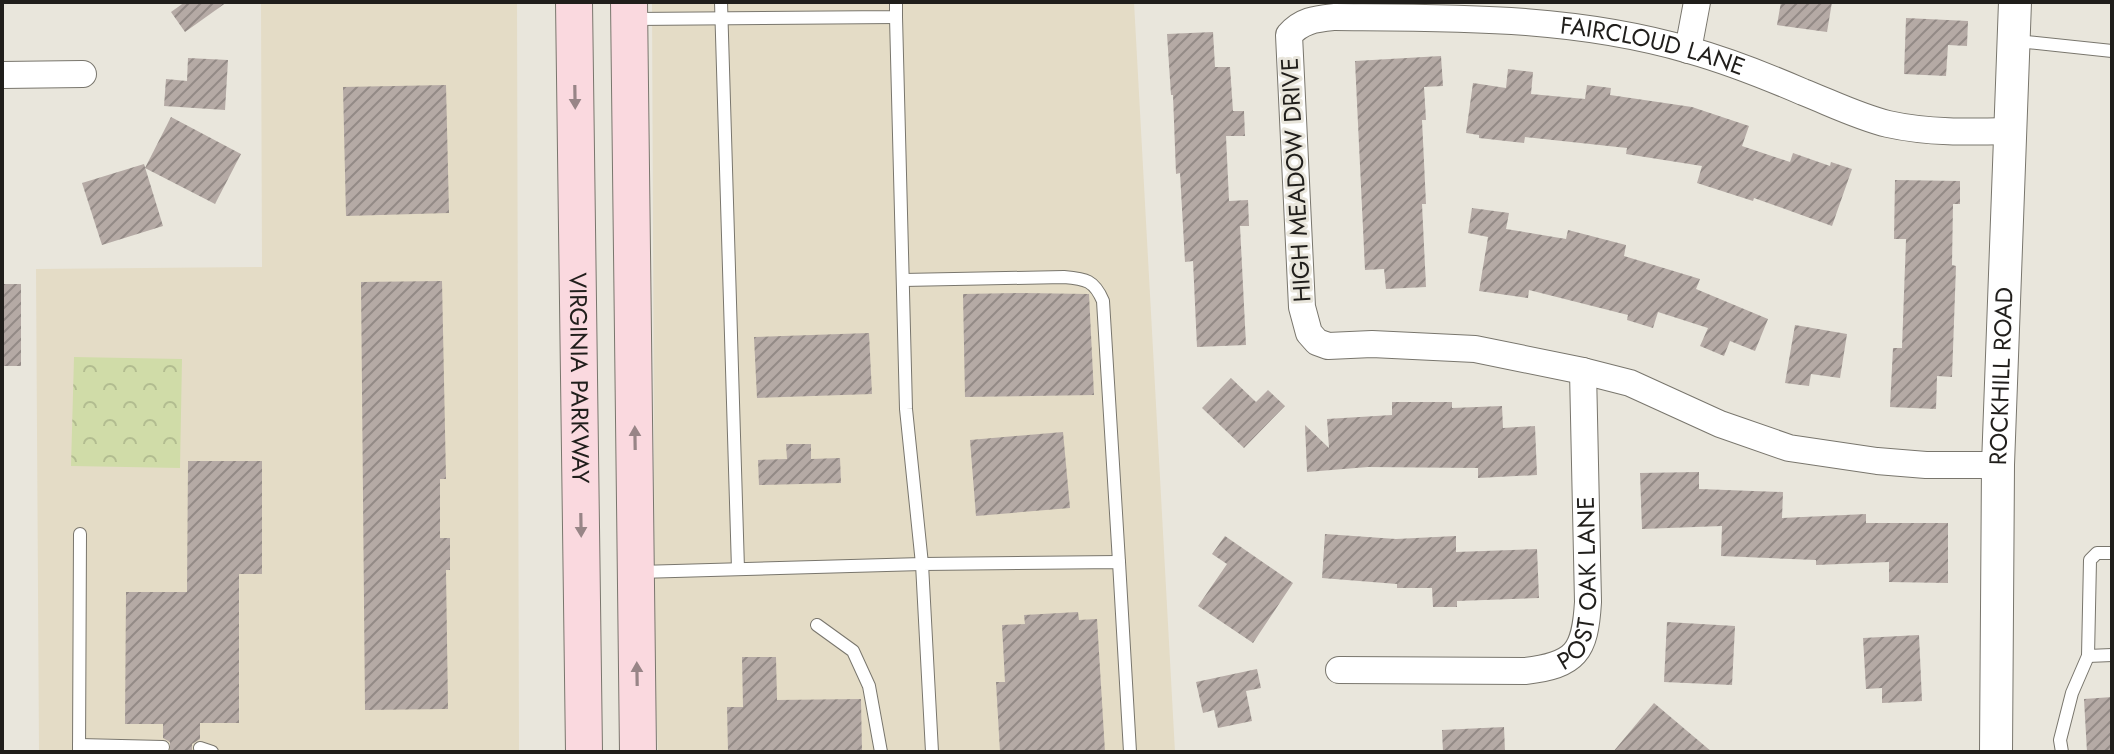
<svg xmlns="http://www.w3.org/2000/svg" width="2114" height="754" font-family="Jost,sans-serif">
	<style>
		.commercial { fill: #e4dcc6 }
		.park { fill: url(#park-crowns) }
		.building { fill: url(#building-hatch) }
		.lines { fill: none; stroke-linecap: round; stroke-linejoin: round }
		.service-casing { stroke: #79766d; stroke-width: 14 }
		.minor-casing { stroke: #79766d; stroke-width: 28 }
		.tertiary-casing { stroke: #79766d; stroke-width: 34 }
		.secondary-casing { stroke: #79766d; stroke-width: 38 }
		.service { stroke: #fff; stroke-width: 12 }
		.minor { stroke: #fff; stroke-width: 26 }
		.tertiary { stroke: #fff; stroke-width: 32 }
		.secondary { stroke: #fad9df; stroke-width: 36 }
		.oneway { fill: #988587 }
		.labels { text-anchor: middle; stroke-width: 6; stroke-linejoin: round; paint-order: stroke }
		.street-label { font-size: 24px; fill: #201e1b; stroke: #e9e6dc }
	</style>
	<defs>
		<pattern id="park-crowns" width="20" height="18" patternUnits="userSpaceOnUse" patternTransform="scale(2)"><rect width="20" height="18" fill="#d0dca8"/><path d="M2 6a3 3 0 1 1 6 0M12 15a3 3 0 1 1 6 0" fill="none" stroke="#b2bc90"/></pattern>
		<pattern id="building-hatch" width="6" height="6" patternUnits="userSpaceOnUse" patternTransform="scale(2)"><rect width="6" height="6" fill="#b5aaa5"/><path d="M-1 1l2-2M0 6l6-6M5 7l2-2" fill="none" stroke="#938a86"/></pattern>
	</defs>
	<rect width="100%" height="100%" fill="#e9e6dc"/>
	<g class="commercial">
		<path d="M261,2H517L519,752H39L36,269L262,267Z"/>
		<path d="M652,2H1134L1175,752H658L655,686Z"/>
	</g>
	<path class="park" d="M74,357L182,359L180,468L71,466Z"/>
	<g class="building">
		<path d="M185,2H227L185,32L171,12Z"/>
		<path d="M1781,2H1832L1827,32L1777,25Z"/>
		<path d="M1906,18L1968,21L1967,46L1948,45L1946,76L1904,74Z"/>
		<path d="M1213,32L1215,67H1230L1233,111H1244L1245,136H1226L1229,201L1248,200L1249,226H1240L1246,345L1197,347L1193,261L1185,262L1180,173L1176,174L1173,95H1171L1167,34Z"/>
		<path d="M1441,56L1443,86L1424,87L1426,120H1422L1426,204H1422L1426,287L1386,289L1384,269L1365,270L1355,61Z"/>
		<path d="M188,58L228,60L225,110L164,106L166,79L187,81Z"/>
		<path d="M1508,69L1533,72L1531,94L1585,99L1587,85L1611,88L1610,95L1692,107L1749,126L1742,146L1790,162L1793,153L1830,166L1831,162L1852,169L1832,226L1754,198L1753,201L1697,183L1702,166L1626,154L1627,148L1525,137L1524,143L1479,138V135L1466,133L1473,83L1506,88Z"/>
		<path d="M446,85L449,213L346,216L343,87Z"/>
		<path d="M171,117L241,154L215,204L145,168Z"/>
		<path d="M144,164L163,226L102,245L82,183Z"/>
		<path d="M1895,180L1960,181V204H1953L1952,265L1956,266L1952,377L1937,376L1936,409L1890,407L1893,348H1902L1906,239H1894Z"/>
		<path d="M1472,208L1509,213L1506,229L1566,239L1568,230L1626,245L1624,256L1700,279L1696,289L1768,319L1755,351L1730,341L1724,356L1700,346L1708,328L1658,312L1653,328L1627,320L1628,315L1529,290L1528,298L1479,291L1488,237L1468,233Z"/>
		<path d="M442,281L446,479H440V538H450V570H446L448,709L365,710L361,282Z"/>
		<rect x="2" y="284" width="19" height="82"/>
		<path d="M1022,293L1089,294L1094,395L965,397L963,294Z"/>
		<path d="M1795,325L1847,334L1840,378L1811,374L1809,386L1785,383Z"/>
		<path d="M869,333L872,394L757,398L754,337Z"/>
		<path d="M1231,378L1256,402L1268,390L1285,406L1244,448L1202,408Z"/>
		<path d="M1392,402H1452V408L1502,406L1503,428L1535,426L1537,475L1478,478V468L1368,467L1307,472L1305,425L1329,448L1327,419L1392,415Z"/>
		<path d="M1063,432L1070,508L976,516L970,440Z"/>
		<path d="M786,444H811V459L840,458L841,483L759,485L758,460L787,459Z"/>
		<path d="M188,461H262V574H239V723H200V739L192,744V752H170V742L163,738V724H125L126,592H187Z"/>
		<path d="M1699,472V489L1783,492L1782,518L1866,514V523H1948V583L1889,582V562L1816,565V560L1721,556L1722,526L1642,529L1640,473Z"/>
		<path d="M1325,534L1396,539L1456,536V552L1537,549L1539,598L1457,601V607H1433L1432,588H1397V584L1322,578Z"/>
		<path d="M1225,536L1293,583L1253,643L1198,606L1227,564L1212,554Z"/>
		<path d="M1078,612L1079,620L1097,619L1105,752H1000L996,682H1005L1002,625L1025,624L1024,615Z"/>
		<path d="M1667,622L1735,626L1732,685L1664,682Z"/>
		<path d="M1919,635L1922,701L1882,703V688L1866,689L1863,638Z"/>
		<path d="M742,657H776L777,700L861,699L862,752H728L727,707H743Z"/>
		<path d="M1257,669L1261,688L1246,691L1252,721L1218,728L1214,710L1203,713L1196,682Z"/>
		<path d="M2112,697V752H2087L2084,699Z"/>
		<path d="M1654,703L1712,752H1613Z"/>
		<path d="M1504,727L1505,752H1443L1442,730Z"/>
	</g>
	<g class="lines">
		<g class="service-casing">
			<g id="service">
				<path d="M721,2L738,569"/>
				<path d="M633,19L896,17V2"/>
				<path d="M2017,41L2112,51"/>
				<path d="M903,280L1064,277C1086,279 1094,280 1103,301L1119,562"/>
				<path d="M639,572L922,564L906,409L896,17"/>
				<path d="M817,625L853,651L869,686L881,752"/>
				<path d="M2088,656L2112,655"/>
				<path d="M79,745L163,747"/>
				<path d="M200,748L212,752"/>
				<path d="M79,752L80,534"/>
				<path d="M932,752L922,564L1119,562L1130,752"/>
				<path d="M2062,752L2060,740L2072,693L2088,656L2090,560L2097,553H2112"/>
			</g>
		</g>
		<g class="minor-casing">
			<g id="minor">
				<path d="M1688,50L1697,2"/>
				<path d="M2,75L83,74"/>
				<path id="s1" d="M1998,465H1926L1877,461L1789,448L1720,424L1630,383L1583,371L1475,349L1372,344L1328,346L1317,342L1309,333L1302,307L1289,35C1302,20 1316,19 1335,17C1455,18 1572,16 1689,50C1728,61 1766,76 1803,92C1831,103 1859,117 1888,124C1928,133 1969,132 2009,131"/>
				<path id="s2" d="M1339,670L1525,671C1576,665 1585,652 1588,602L1583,371"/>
			</g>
		</g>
		<g class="tertiary-casing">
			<g id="tertiary">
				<path id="s3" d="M1996,752L1998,465L2015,2"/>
			</g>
		</g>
		<g class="secondary-casing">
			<g id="secondary">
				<path id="s4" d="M574,2L584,752"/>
				<path d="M629,2L638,752"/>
			</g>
		</g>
		<use href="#service" class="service"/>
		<use href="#minor" class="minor"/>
		<use href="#tertiary" class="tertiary"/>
		<use href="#secondary" class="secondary"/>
	</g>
	<defs><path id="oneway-solid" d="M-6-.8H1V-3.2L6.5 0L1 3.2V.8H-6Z" transform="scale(2)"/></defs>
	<g class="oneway">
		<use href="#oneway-solid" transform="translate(575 97) rotate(89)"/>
		<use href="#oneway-solid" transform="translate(635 438) rotate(-91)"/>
		<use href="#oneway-solid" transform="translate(581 525) rotate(89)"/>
		<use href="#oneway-solid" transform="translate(637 674) rotate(-91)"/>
	</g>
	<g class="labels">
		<g class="street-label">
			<text dy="8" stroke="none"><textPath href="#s1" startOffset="1382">FAIRCLOUD LANE</textPath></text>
			<text transform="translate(1296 180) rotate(-93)" y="8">HIGH MEADOW DRIVE</text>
			<text dy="8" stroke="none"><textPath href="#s4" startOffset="376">VIRGINIA PARKWAY</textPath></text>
			<text dy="8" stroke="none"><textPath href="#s3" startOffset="376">ROCKHILL ROAD</textPath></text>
			<text dy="8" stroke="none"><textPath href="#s2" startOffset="310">POST OAK LANE</textPath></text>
		</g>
	</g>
	<rect width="2114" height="754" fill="none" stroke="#201e1b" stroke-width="8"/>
</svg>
